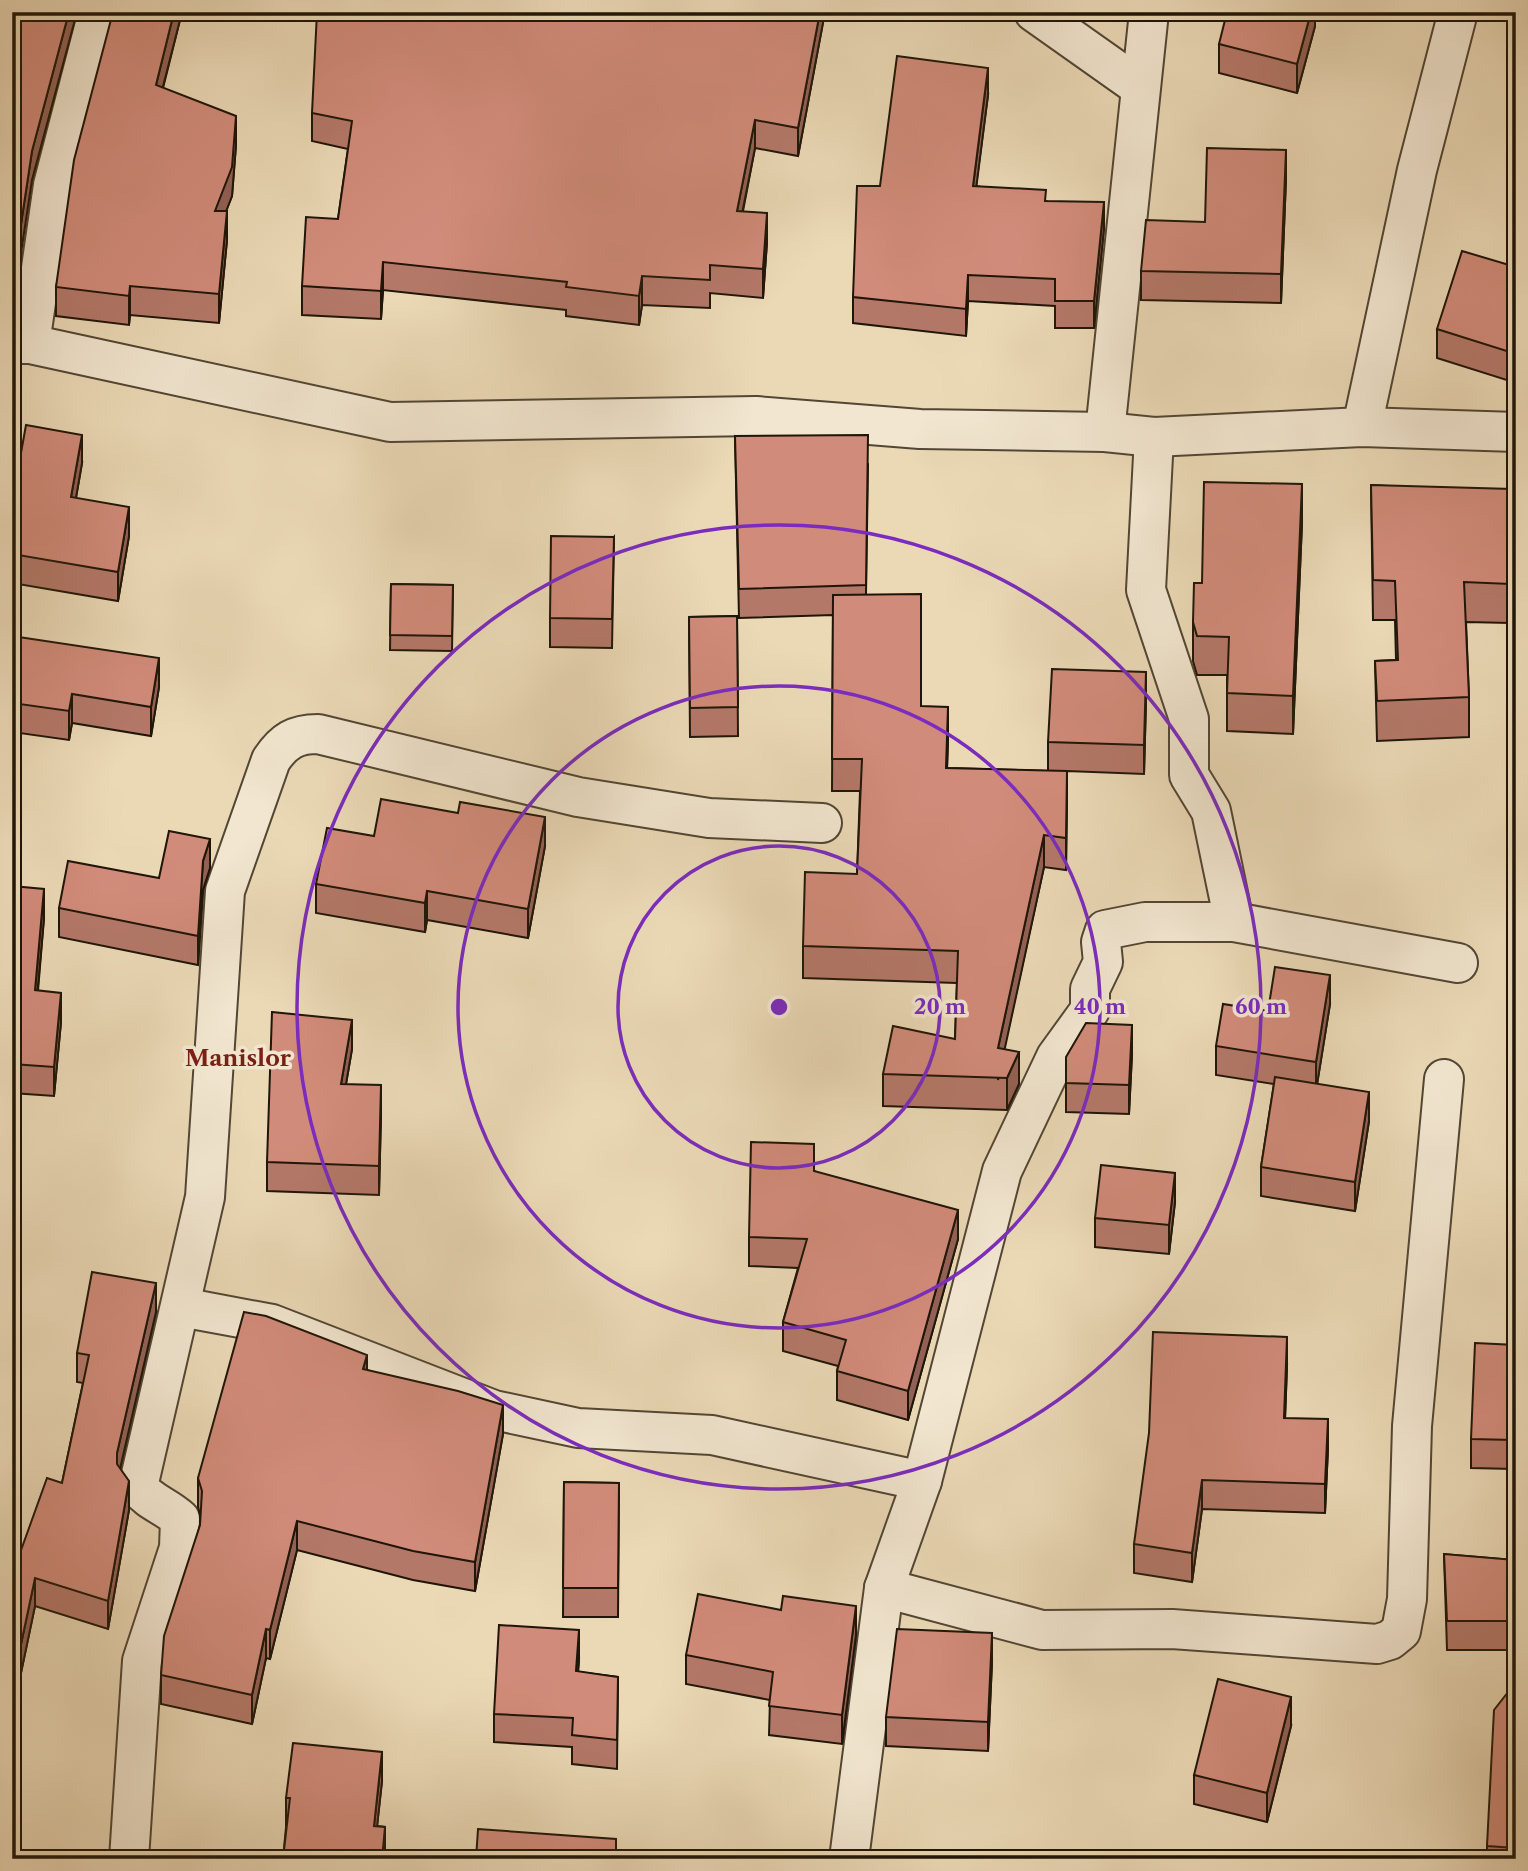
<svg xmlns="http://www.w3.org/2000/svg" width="1528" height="1871" font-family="'Libre Caslon Text',serif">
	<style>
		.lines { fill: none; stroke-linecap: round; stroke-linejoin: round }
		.minor-casing { stroke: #524634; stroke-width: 42 }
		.minor { stroke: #f2e6d0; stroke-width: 38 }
		.wall { fill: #b47869; stroke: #1f1508; stroke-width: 2 }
		.shaded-wall { fill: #926155; stroke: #1f1508; stroke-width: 2 }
		.building { fill: #d18b7a; stroke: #1f1508; stroke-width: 2 }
		.ring { fill: none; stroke: #7b2cbf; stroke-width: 3.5 }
		.labels { text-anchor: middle; stroke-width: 7; stroke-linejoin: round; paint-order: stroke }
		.quarter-label { font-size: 23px; font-weight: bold; fill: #7a1f14; stroke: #f2e6d0 }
		.centre { fill: #7b2cbf; stroke: #f2e6d0; stroke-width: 3.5 }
		.ring-label { font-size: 21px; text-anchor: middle; font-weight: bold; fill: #7b2cbf; stroke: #f2e6d0; stroke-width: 7; stroke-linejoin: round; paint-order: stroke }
	</style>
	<rect width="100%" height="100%" fill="#ebd9b6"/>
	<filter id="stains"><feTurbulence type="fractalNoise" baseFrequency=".00286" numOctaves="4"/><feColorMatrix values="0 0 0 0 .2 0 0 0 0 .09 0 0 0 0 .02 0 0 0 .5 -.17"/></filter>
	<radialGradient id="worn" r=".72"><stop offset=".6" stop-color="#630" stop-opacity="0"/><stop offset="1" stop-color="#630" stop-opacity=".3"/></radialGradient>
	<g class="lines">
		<g class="minor-casing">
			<g id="minor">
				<path d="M1034,12L1140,87"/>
				<path d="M12,344H30L390,422L756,416L920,429L1105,432L1154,437L1362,427L1516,432"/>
				<path d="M30,344L53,185L98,12"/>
				<path d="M1362,427L1417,170L1458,12"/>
				<path d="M1105,432L1149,12"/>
				<path d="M1234,922L1458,963"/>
				<path d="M181,1307L272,1324L494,1410L578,1428L712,1435L922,1481"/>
				<path d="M884,1588L1042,1630L1172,1629L1377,1644L1390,1640L1401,1631L1407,1599L1412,1426L1444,1079"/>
				<path d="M129,1859L142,1661L179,1548L180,1519C166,1506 149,1502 138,1487L205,1197L225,891L271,760C284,741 295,734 318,734L578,797L709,818L822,823"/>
				<path d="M849,1859L884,1588L922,1481L1002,1171L1056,1057L1090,1010V989L1103,962L1101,942L1105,930L1145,922H1234L1211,811L1189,775V719L1146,590L1154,437"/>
			</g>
		</g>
		<use href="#minor" class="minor"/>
	</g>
	<g class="wall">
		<path d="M113,12H182L163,88L236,145L232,196L226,211L227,240L219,323L130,315L129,325L56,316V287Z"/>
		<path d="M478,12H825L798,156L755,148L743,211L767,242L763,298L710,293V308L642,305L639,325L566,316V310L383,290L381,319L302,315V286L338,219L348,149L312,141V113L472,18Z"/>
		<path d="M1315,12V26L1297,93L1219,73V44Z"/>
		<path d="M988,95L976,186L1046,201L1104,228L1094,328H1055V306L968,301L966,336L853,323V297L880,186Z"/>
		<path d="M1286,179L1281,303L1141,300V271L1205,222Z"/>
		<path d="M1516,267V383L1437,358V329Z"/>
		<path d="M735,436L868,464L866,594L921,706L948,739L947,768L1048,771V742L1146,701L1144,774L1067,771L1066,870L1044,867L1004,1049L1019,1084L1007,1110L883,1106V1074L955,1039L957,983L803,978V946L857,874L860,791H832L833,615L739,618Z"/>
		<path d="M82,463L76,498L129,536L118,601L12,583V503Z"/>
		<path d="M1371,485L1516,494V616H1510V623L1466,622L1469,697V737L1377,741L1375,661L1396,660L1395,620H1373Z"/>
		<path d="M1302,523L1293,734L1227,731V675H1197L1193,661V622L1202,583Z"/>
		<path d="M614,537L612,648L550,647V618Z"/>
		<path d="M391,584L453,585L452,651L390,650Z"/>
		<path d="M737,616L738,736L690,737L689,617Z"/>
		<path d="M12,636L159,687L151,736L72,723L69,740L12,732Z"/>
		<path d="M374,836L545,846L528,938L427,920L425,932L316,913V884Z"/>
		<path d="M210,868L203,890L198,965L59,937V908L159,878Z"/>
		<path d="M12,886L44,918L38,991L61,1022L54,1096L12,1093Z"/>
		<path d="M1330,1004L1317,1084L1369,1121L1355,1211L1261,1196V1167L1274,1084L1216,1075V1046L1268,1011Z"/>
		<path d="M352,1049L346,1084L381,1114L379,1195L267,1191V1162Z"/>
		<path d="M1132,1054L1129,1114L1066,1112V1083Z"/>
		<path d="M1512,1158L1516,1159V1188L1512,1187Z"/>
		<path d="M814,1171L958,1239L908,1420L837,1400V1371L838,1366L783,1351V1322L798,1268L749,1266V1237Z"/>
		<path d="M1175,1202L1169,1254L1095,1247V1218Z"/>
		<path d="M156,1312L120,1468L129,1510L108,1629L35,1606L13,1711H12V1552L20,1553L62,1483L83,1383L77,1382V1353Z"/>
		<path d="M1516,1345V1650H1447L1444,1554L1514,1560V1469L1471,1468V1439Z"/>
		<path d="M1287,1366L1285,1418L1328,1448L1325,1513L1202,1509L1192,1582L1134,1573V1544Z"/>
		<path d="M367,1370L503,1434L475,1591L413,1580L297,1550L270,1659L266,1658L252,1724L161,1704V1675L200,1525V1515L198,1507V1478Z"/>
		<path d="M564,1482L619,1483L618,1617H563Z"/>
		<path d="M856,1635L842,1744L769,1735L770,1700L686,1684V1655Z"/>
		<path d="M579,1659L578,1672L618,1677L617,1769L572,1764V1747L494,1742V1714Z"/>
		<path d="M992,1662L988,1751L886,1746V1717Z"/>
		<path d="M1516,1682V1859H1487V1846Z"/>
		<path d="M1291,1726L1267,1822L1194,1804V1775Z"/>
		<path d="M382,1781L377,1826L385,1827V1859H283L286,1827V1798Z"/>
	</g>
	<g class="shaded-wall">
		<path d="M69,12H77L32,180L12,313V284L32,151Z"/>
		<path d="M174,12H182L156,114V85Z"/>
		<path d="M820,12H825L798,156V128Z"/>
		<path d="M1311,12H1315V26L1297,93V64Z"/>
		<path d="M988,68V95L973,213V186Z"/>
		<path d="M236,116V145L232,196L215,240V211Z"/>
		<path d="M755,120V148L737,239V211Z"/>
		<path d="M1286,150V179L1281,303V274Z"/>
		<path d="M1104,202V228L1094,328V301Z"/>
		<path d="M227,211V240L219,323V294Z"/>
		<path d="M767,213V242L763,298V269Z"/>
		<path d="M383,262V290L381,319V291Z"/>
		<path d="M968,275V301L966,336V309Z"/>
		<path d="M642,276V305L639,325V296Z"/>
		<path d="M130,286V315L129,325V296Z"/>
		<path d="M82,435V463L71,526V497Z"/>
		<path d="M1302,484V523L1293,734V696Z"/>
		<path d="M129,507V536L118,601V572Z"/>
		<path d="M159,658V687L151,736V707Z"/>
		<path d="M1146,672V701L1144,774V745Z"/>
		<path d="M72,694V723L69,740V711Z"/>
		<path d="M948,707V739L946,800V768Z"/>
		<path d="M1067,771V803L1066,870V838Z"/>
		<path d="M545,817V846L528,938V909Z"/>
		<path d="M1044,835V867L998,1080V1048Z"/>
		<path d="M210,839V868L203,890L198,965V936L203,861Z"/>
		<path d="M44,889V918L35,1019V990Z"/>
		<path d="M427,891V920L425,932V903Z"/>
		<path d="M1330,975V1004L1316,1091V1062Z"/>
		<path d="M61,993V1022L54,1096V1067Z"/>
		<path d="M352,1020V1049L341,1113V1084Z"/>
		<path d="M1132,1025V1054L1129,1114V1085Z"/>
		<path d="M1019,1052V1084L1007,1110V1078Z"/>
		<path d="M381,1085V1114L379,1195V1166Z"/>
		<path d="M1369,1092V1121L1355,1211V1182Z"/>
		<path d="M1175,1173V1202L1169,1254V1225Z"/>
		<path d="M958,1210V1239L908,1420V1391Z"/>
		<path d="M156,1283V1312L117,1482V1453Z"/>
		<path d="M1287,1337V1366L1284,1447V1418Z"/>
		<path d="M367,1355V1384L363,1369Z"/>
		<path d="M503,1405V1434L475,1591V1562Z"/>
		<path d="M1328,1419V1448L1325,1513V1484Z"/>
		<path d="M1202,1480V1509L1192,1582V1553Z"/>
		<path d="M129,1481V1510L108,1629V1601Z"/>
		<path d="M297,1521V1550L270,1659V1630Z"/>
		<path d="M35,1578V1606L13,1711V1682Z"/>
		<path d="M856,1606V1635L842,1744V1715Z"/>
		<path d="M266,1629V1658L252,1724V1695Z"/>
		<path d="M579,1630V1659L576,1700V1671Z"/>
		<path d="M992,1633V1662L988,1751V1722Z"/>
		<path d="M1291,1697V1726L1267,1822V1793Z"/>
		<path d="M382,1752V1781L374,1855V1826Z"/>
		<path d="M385,1827V1859H382Z"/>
	</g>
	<g class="building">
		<path d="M12,12H69L32,151L12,284Z"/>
		<path d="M113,12H174L156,85L236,116L232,167L215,211H227L219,294L130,286L129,296L56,287L74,160Z"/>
		<path d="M317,12H438L472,18L478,12H820L798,128L755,120L737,211L767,213L763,269L710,265V280L642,276L639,296L566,287L567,282L383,262L381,291L302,286L306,217L338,219L352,121L312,113Z"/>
		<path d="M1227,12H1311L1297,64L1219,44Z"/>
		<path d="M897,56L988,68L973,186L1046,190L1045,201L1104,202L1094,301H1055V279L968,275L966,309L853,297L857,186H880Z"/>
		<path d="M1207,148L1286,150L1281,274L1141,271L1146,220L1205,222Z"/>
		<path d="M1462,251L1516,267V354L1437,329Z"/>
		<path d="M26,425L82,435L71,497L129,507L118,572L12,554V503Z"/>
		<path d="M868,435L866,585L739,589L735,436Z"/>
		<path d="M1204,482L1302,484L1293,696L1227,693L1229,637L1197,636L1193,622L1194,583H1202Z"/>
		<path d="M1371,485L1512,489V493L1516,494V576H1510V584L1464,582L1469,697L1377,701L1375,661L1398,660L1395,581L1373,580Z"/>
		<path d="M551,536L614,537L612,619L550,618Z"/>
		<path d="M391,584L453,585L452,636L390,635Z"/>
		<path d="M921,594V706L948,707L946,768L1067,771L1066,838L1044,835L998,1048L1019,1052L1007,1078L883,1074L893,1026L955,1039L958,951L803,946L805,872L857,874L862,759H832L833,595Z"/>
		<path d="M737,616L738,707L690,708L689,617Z"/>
		<path d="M12,636L159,658L151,707L72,694L69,711L12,703Z"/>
		<path d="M1052,669L1146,672L1144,745L1048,742Z"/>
		<path d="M381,799L458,813L460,802L545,817L528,909L427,891L425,903L316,884L327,828L374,836Z"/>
		<path d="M169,831L210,839L203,861L198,936L59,908L68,861L159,878Z"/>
		<path d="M12,886L44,889L35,990L61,993L54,1067L12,1064Z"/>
		<path d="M1275,967L1330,975L1316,1062L1216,1046L1223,1004L1268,1011Z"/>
		<path d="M272,1012L352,1020L341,1084L381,1085L379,1166L267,1162Z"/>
		<path d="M1086,1023L1132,1025L1129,1085L1066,1083V1057Z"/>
		<path d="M1275,1077L1369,1092L1355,1182L1261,1167Z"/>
		<path d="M1516,1136V1159L1512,1158Z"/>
		<path d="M751,1142L814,1144V1171L958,1210L908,1391L837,1371L846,1340L783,1322L807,1239L749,1237Z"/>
		<path d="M1101,1165L1175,1173L1169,1225L1095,1218Z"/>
		<path d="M92,1272L156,1283L117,1453V1464L129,1481L108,1601L35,1578L13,1682H12V1552L20,1553L47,1478L62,1483L89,1355L77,1353Z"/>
		<path d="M244,1312L266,1316L367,1355L363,1369L458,1391L503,1405L475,1562L413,1551L297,1521L270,1630L266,1629L252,1695L161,1675L164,1636L200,1525L202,1491L198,1478Z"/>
		<path d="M1153,1332L1287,1337L1284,1418L1328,1419L1325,1484L1202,1480L1192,1553L1134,1544L1149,1433Z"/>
		<path d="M1475,1343L1516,1345V1621H1447L1444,1554L1514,1560V1440L1471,1439Z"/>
		<path d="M564,1482L619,1483L618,1588H563Z"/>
		<path d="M698,1594L781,1610L783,1596L856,1606L842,1715L769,1706L773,1672L686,1655Z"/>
		<path d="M499,1625L579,1630L576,1671L618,1677L617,1740L572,1735L573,1718L494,1714Z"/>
		<path d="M897,1629L992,1633L988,1722L886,1717Z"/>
		<path d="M1218,1679L1291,1697L1267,1793L1194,1775Z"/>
		<path d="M1516,1682V1848L1487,1846L1494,1710Z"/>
		<path d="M293,1743L382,1752L374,1826L385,1827L382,1859H283L290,1798H286Z"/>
		<path d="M478,1829L616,1839V1859H476Z"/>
	</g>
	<g class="ring">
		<circle cx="779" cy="1007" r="161"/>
		<circle cx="779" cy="1007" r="321"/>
		<circle cx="779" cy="1007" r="482"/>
	</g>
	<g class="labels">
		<g class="quarter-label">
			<text x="238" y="1066">Manislor</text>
		</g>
	</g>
	<circle cx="779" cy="1007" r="10" class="centre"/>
	<g class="ring-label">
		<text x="940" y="1014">20 m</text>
		<text x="1100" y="1014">40 m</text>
		<text x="1261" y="1014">60 m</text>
	</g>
	<rect width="1528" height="1871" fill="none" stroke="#ebd9b6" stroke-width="42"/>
	<rect x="14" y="14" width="1500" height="1843" fill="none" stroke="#1f1508" stroke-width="3.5"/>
	<rect x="21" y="21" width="1486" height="1829" fill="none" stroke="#1f1508" stroke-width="2"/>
	<rect width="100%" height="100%" filter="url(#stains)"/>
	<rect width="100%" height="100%" fill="url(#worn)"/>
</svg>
